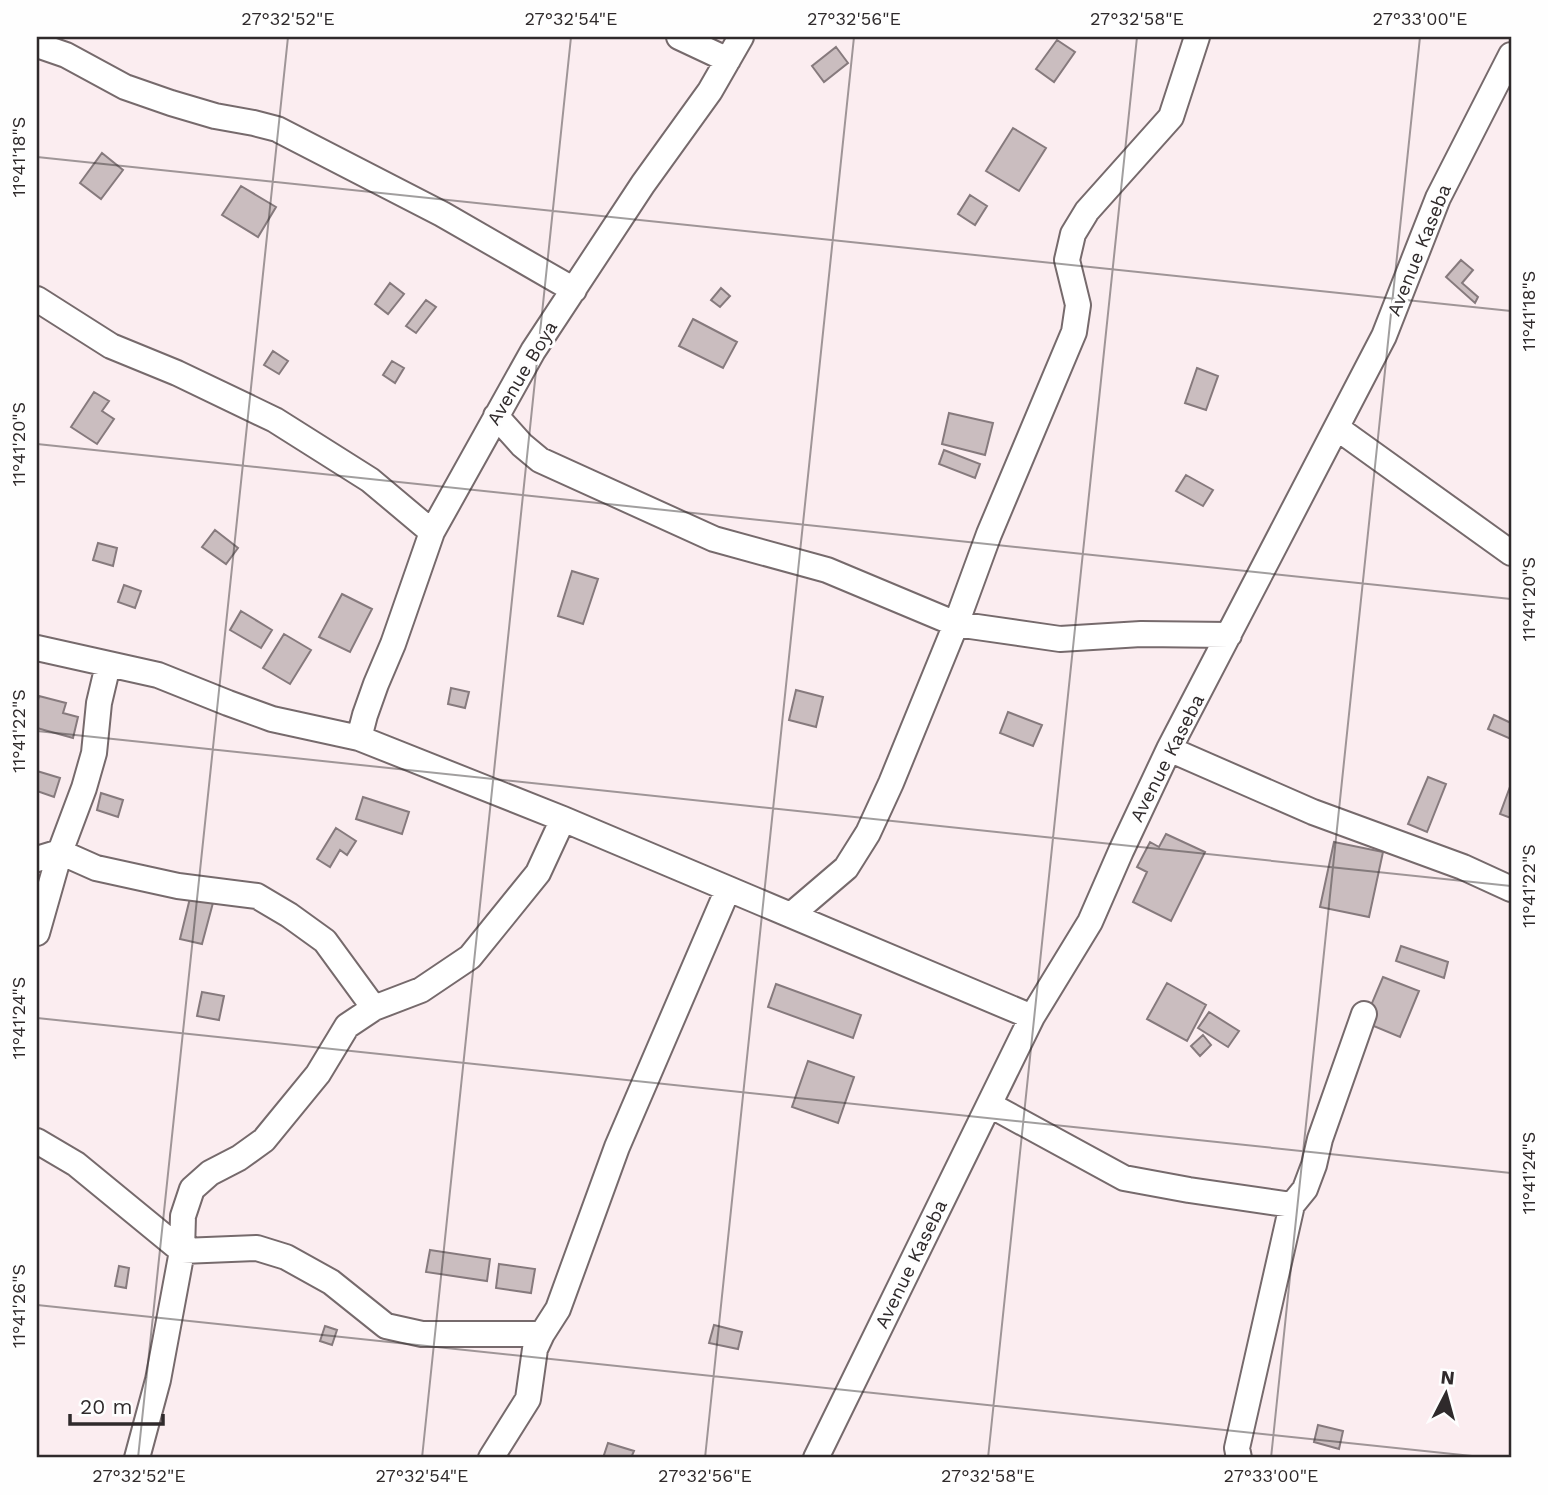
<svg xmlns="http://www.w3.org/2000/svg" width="1548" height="1495" font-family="'Work Sans',sans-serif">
	<rect width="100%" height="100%" fill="#fbedf0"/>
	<!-- building -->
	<path fill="#cabdbf" stroke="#867a7d" stroke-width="2" d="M1057 40 1075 52 1054 82 1036 69Z
		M836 47 848 63 824 82 812 66Z
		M1013 128 1046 148 1019 191 986 171Z
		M102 153 123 170 101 199 80 183Z
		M241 186 276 207 258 237 222 215Z
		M970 195 987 206 975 225 958 214Z
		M1461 260 1473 270 1462 283 1478 297 1475 303 1446 277Z
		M390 283 404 294 388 314 375 304Z
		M721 288 730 296 720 307 711 300Z
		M426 300 436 307 416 333 406 326Z
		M693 319 737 342 723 368 679 346Z
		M273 351 288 361 279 374 264 365Z
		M392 361 404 368 395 383 383 375Z
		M1197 368 1218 376 1206 410 1185 403Z
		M94 392 109 401 102 411 114 419 97 444 71 427Z
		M949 413 993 423 985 455 942 444Z
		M944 450 980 464 975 478 939 464Z
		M1186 475 1213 490 1203 506 1176 491Z
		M215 530 238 548 226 564 202 547Z
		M98 543 117 548 113 566 93 560Z
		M572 571 598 579 583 624 558 616Z
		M124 585 141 591 135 608 118 602Z
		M342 594 372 609 350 652 319 637Z
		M241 611 272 630 261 648 230 630Z
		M284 634 311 650 290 684 263 668Z
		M451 688 469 692 465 708 448 704Z
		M796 690 823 697 816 727 789 720Z
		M39 696 66 703 63 713 78 717 73 738 37 728V704Z
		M1008 712 1042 725 1033 746 1000 733Z
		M1494 715 1511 723V739L1488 729Z
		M37 771 60 778 54 797 37 791Z
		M1428 777 1446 784 1427 832 1408 824Z
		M1511 784V818L1500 814Z
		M101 793 123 800 118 817 97 810Z
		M363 797 409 812 402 834 356 819Z
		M336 828 356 841 347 855 340 850 330 867 317 859Z
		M1166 834 1205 852 1171 921 1133 902 1147 872 1137 867 1150 842 1159 847Z
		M1334 842 1383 852 1369 917 1320 907Z
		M191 894 214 899 202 944 180 939Z
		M1401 946 1448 962 1444 978 1396 961Z
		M1383 977 1419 991 1400 1037 1364 1022Z
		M1167 983 1206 1005 1187 1041 1147 1019Z
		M776 984 861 1015 853 1038 768 1007Z
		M202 992 224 996 219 1020 197 1016Z
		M1209 1012 1239 1031 1228 1047 1198 1028Z
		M1203 1035 1211 1045 1200 1056 1191 1046Z
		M808 1061 854 1077 838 1123 792 1107Z
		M430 1250 490 1259 487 1281 426 1272Z
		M499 1264 535 1269 531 1293 496 1288Z
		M119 1266 129 1268 126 1288 115 1286Z
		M714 1325 742 1332 738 1349 709 1343Z
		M325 1326 337 1330 332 1345 320 1341Z
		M1318 1425 1343 1431 1339 1449 1314 1442Z
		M608 1443 634 1451 631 1458H603Z"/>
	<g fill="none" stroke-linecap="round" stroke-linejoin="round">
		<!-- minor casing -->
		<g stroke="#766a6c" stroke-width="28">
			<path id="minor" d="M679 37 728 60
				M37 45 66 55 125 87 171 103 215 116 254 123 277 129 442 214 574 290
				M37 299 111 346 177 373 275 420 370 480 432 532
				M496 416 522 445 540 460 714 539 827 570 956 624 1060 639 1141 634 1229 635
				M1337 428 1511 553
				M37 648 158 675 228 703 272 719 359 738 563 819 1032 1017
				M359 738 365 715 376 684 393 644 432 532 533 351 643 184 710 91 741 37
				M1169 749 1313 812 1463 867 1511 889
				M37 859 60 852 84 788 94 753 99 703 108 665
				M791 915 846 868 868 833 891 783 956 624 989 534 1074 332 1078 305 1067 260 1073 234 1087 211 1171 117 1197 37
				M37 933 60 852 96 868 178 886 257 896 289 915 325 941 374 1008
				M990 1105 1124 1178 1189 1190 1292 1205
				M37 1141 76 1164 182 1251 257 1248 286 1257 331 1282 386 1326 422 1334H542
				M137 1458 158 1380 182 1251 183 1216 192 1189 210 1173 239 1158 264 1140 318 1074 347 1026 374 1008 421 990 470 957 538 873 563 819
				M491 1458 528 1399 535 1349 542 1334 558 1309 617 1147 728 889
				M816 1458 1032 1017 1090 922 1121 851 1169 749 1384 336 1438 198 1511 55
				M1239 1458 1237 1448 1292 1205 1305 1189 1314 1165 1320 1139 1364 1014"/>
		</g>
		<!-- minor -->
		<use href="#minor" stroke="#fff" stroke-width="24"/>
	</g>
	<!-- ticks -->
	<path fill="none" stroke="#2f2a2b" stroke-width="2" stroke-opacity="0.45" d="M37 157 1511 311M37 444 1511 599M37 731 1511 886M37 1018 1511 1173M37 1305 1491 1458M138 1458 288 37M422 1458 571 37M705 1458 854 37M988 1458 1137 37M1271 1458 1420 37"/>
	<g text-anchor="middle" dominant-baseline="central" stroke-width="6" stroke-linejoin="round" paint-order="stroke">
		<!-- street labels -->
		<g font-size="19" fill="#2f2a2b" stroke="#fefefe">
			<text transform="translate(1419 250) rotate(-68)">Avenue Kaseba</text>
			<text transform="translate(522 373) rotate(-59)">Avenue Boya</text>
			<text transform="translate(1167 758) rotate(-63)">Avenue Kaseba</text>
			<text transform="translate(911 1264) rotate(-64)">Avenue Kaseba</text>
		</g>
	</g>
	<!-- border -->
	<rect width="1548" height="1495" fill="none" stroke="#fefefe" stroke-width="77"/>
	<!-- north arrow -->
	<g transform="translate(1446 1394) rotate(6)" stroke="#fefefe" stroke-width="5" paint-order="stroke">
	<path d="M0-5L12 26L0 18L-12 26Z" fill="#2f2a2b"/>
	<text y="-10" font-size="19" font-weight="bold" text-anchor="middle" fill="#2f2a2b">N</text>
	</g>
	<!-- scale -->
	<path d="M70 1414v10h93v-10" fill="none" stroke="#2f2a2b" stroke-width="3.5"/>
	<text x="80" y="1414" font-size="21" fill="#2f2a2b" stroke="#fefefe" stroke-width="5" paint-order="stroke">20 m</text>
	<rect x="38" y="38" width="1472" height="1418" fill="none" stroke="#2f2a2b" stroke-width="2.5"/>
	<g font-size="18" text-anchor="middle" fill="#2f2a2b">
		<text x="288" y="25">27°32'52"E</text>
		<text x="571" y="25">27°32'54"E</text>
		<text x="854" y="25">27°32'56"E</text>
		<text x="1137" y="25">27°32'58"E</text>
		<text x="1420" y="25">27°33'00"E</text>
		<text transform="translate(19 157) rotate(-90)" y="6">11°41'18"S</text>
		<text transform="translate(1529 311) rotate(-90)" y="6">11°41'18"S</text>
		<text transform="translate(19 444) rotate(-90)" y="6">11°41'20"S</text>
		<text transform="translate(1529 599) rotate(-90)" y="6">11°41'20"S</text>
		<text transform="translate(19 731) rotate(-90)" y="6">11°41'22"S</text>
		<text transform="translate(1529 886) rotate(-90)" y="6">11°41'22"S</text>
		<text transform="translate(19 1018) rotate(-90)" y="6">11°41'24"S</text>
		<text transform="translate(1529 1173) rotate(-90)" y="6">11°41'24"S</text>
		<text transform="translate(19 1306) rotate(-90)" y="6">11°41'26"S</text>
		<text x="139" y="1482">27°32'52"E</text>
		<text x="422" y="1482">27°32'54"E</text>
		<text x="705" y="1482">27°32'56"E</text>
		<text x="988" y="1482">27°32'58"E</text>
		<text x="1271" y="1482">27°33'00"E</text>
	</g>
</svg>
